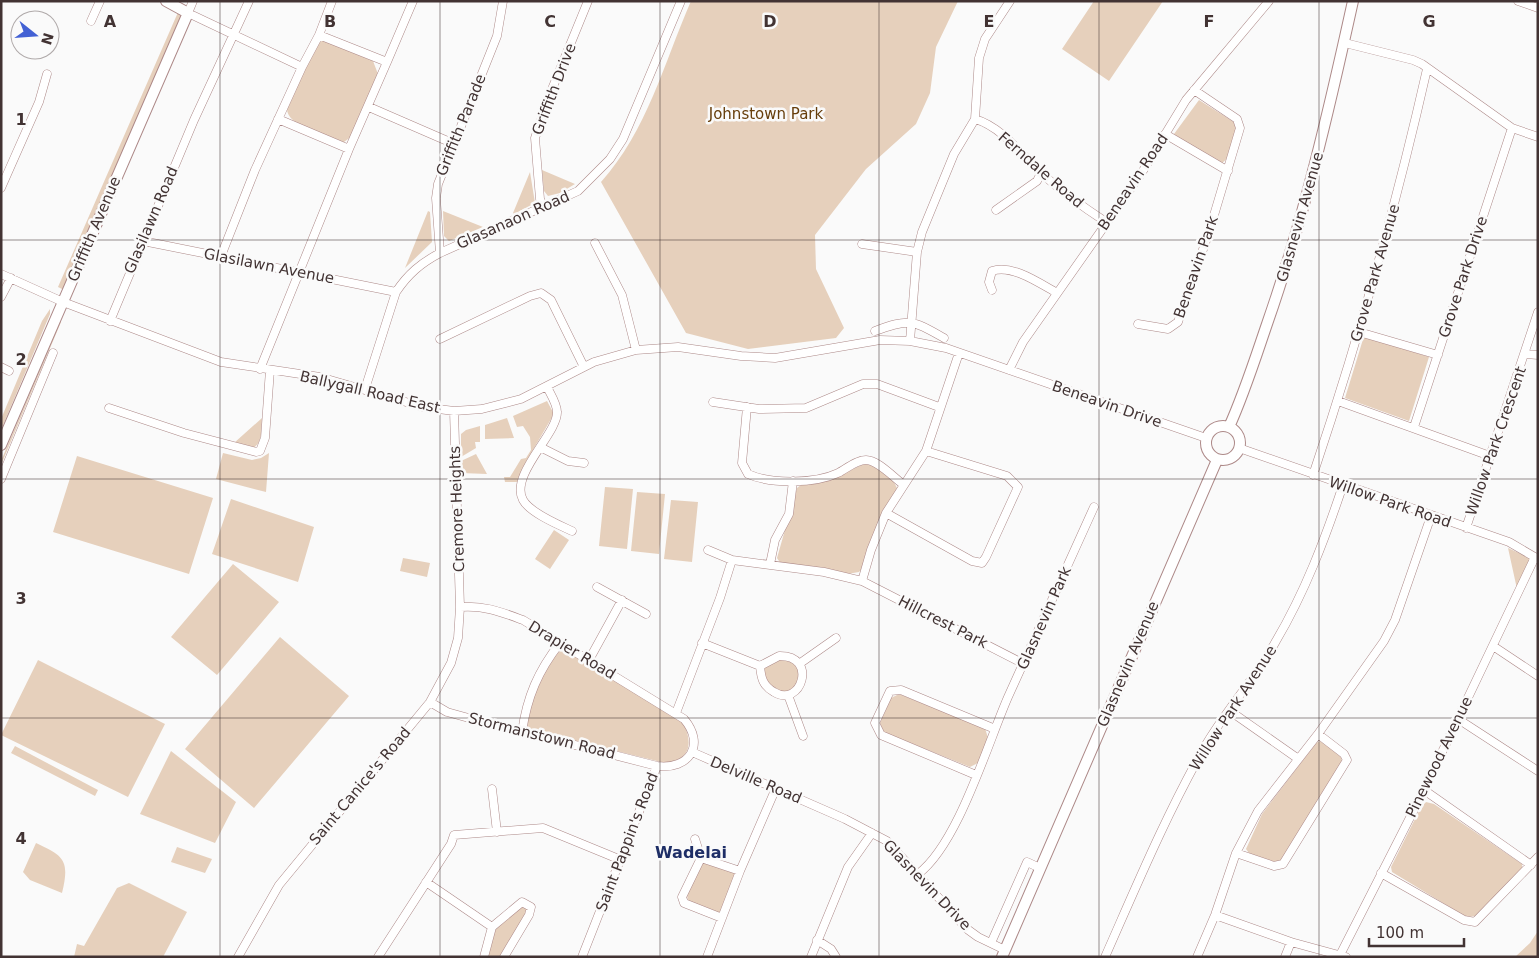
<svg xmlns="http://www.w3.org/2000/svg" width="1539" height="958" font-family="'DejaVu Sans',sans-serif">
	<rect width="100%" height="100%" fill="#fafafa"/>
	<!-- green -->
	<path fill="#e6d0bc" d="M691 1H958L936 47 930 93 916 124 866 169 815 235 816 269 844 328 836 338 748 349 686 333 601 182C647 131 664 63 691 1Z
		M1094 1H1163L1109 81 1062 49Z
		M179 10 188 14 66 291 58 287Z
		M323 40 373 61 378 74 352 136 344 142 337 141C323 135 287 125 287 109L315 46Z
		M1199 100 1237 124 1229 157 1221 164 1187 145 1174 134Z
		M542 170 575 184 560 193 548 196 544 191Z
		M530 172 535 203 514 214 513 213Z
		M428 211 430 212 432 242 405 268Z
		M443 211 483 227 449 241 444 236Z
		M50 309V314L1 430V419L42 321Z
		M60 322H61L1 465V461Z
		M1364 336 1429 357 1409 421 1345 398Z
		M547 401 554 414 527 460 518 482H505L504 477H510L521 459 526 458 531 450 530 437 523 426 517 427 513 416Z
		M262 418C261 429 263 443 253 448L234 443Z
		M507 418 514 438 485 439V425Z
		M480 426V442H475L476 448 461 457V434L466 430Z
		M223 453 252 460 261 458 269 453 266 492 216 479Z
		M476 454 487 474 461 473V461Z
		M77 456 213 498 189 574 53 532Z
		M864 464C876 464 893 477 897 488L863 568 859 572 847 574 825 568 781 564 777 558 797 488 802 484 830 480Z
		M605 487 633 489 627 549 599 546Z
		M637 492 665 494 659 554 631 551Z
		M231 499 314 527 298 582 212 554Z
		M671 500 698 502 692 562 664 559Z
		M554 530 569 540 550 569 535 559Z
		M1508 548 1532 559 1517 589Z
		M403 558 430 563 427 577 400 571Z
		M233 564 279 602 217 675 171 637Z
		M280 637 349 696 254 808 185 749Z
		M564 649 683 723C695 745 688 764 661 762L527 729C522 712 546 655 564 649Z
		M775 659 793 661 799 670 797 686 788 692 772 690 763 675 764 666Z
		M38 660 165 724 128 797 1 735Z
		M899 694 985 728 988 738 978 763 970 767 883 732 880 723 891 698Z
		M1320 741 1340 755 1343 764 1282 861C1270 865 1253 860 1246 849L1262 814 1316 743Z
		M15 746 98 790 95 796 11 753Z
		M171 751 236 802 215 843 140 814Z
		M1426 802 1434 804 1522 864V868L1477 916 1466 917 1392 872 1391 867 1421 807Z
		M36 843C64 856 70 860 62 893L30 880 23 872Z
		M177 847 212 859 205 873 171 862Z
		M704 860 737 874 721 915 688 901 687 895Z
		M129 883 187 912 163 957H74L77 944 84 946 117 888Z
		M523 903 530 906 505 957H485L495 929Z
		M1538 931V957H1515L1530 943Z"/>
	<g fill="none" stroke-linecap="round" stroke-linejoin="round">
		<!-- minor casing -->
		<g stroke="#ad8988" stroke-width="9">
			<path id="minor" d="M193 1 188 13 302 67 319 35 387 62 349 149 278 119
				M1518 1 1538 8
				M91 21 100 1
				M319 35 332 1
				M1345 43 1413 60 1422 64 1512 128 1538 137
				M387 62 413 1
				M369 107 452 143
				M975 119C1002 127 1021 154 1041 173 1061 191 1083 207 1106 222
				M1165 134 1228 171
				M1 188 39 102 47 74
				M544 208 540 199 535 138 550 94 588 1
				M996 210 1037 181 1041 173
				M143 241 396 292
				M595 243 622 295 636 350
				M862 244 917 252
				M440 253 436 198 438 184 497 36 503 1
				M221 256 255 170 302 67
				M1 274 63 302 221 362 320 377 423 407 454 411 482 409 521 399 594 362 636 350 678 347 741 356 775 358 880 340 910 341 946 348 1206 438
				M992 290 989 282 992 271C1012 264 1039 283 1057 293
				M1 297 11 278
				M110 321 194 120 249 1
				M1138 324 1168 329 1178 322 1209 232 1240 128 1237 119 1194 90
				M875 331C910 318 912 320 944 338
				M1359 332 1438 355
				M440 339 530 296 541 293 551 300 584 367
				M910 341 917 252 922 232 954 154 975 119 979 58 985 39 1010 1
				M1526 354 1538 355
				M1 367 9 371
				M260 369 349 149
				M1009 370 1023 342 1141 174 1186 100 1269 1
				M547 387C551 395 557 404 557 412 558 433 509 475 523 500 530 513 559 525 572 531
				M365 389 396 292C408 274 421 263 440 253L578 191 610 159 623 139 681 1
				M1338 401 1490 456
				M713 402 759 409 806 408 863 384H877L939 407
				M747 407 742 463 748 474C770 484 815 484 838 473 846 469 856 460 866 460 878 460 894 478 904 485
				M109 408 184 433 256 452 260 451 265 438 270 370
				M1414 427 1512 128
				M540 447 568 461 584 463
				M1239 448 1509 542 1538 559
				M1313 475C1358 341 1396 206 1427 69
				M1 479 53 353
				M886 513 972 561 982 563 986 557 1018 487 1007 476 926 451
				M1466 528 1538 312
				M708 550 732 560 824 572 862 581 1024 664
				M770 564 775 540 789 514 793 481
				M862 581 871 550 886 513 926 451 959 353
				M597 587 646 614
				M702 643 760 666
				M1493 646 1538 676
				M779 656C819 655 801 709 774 692 763 686 761 678 760 666Z
				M589 660 622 600
				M799 664 836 638
				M788 695 803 736
				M430 702 447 712 465 717 657 766C689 770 706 745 684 719L523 620C501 612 484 605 460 607
				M1230 711 1297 758
				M676 713 720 598 732 560
				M1458 719 1538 771
				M522 732C527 697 538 671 560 643
				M692 752 845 819 887 841 967 929 978 937 1005 950
				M976 775 881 735 875 723 890 691 901 690 995 729
				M492 789 497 832
				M1424 790 1531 865
				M695 839 701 858
				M1236 853 1274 866 1283 864 1347 760 1344 754 1318 734
				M1381 873 1464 920 1475 922 1538 857
				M918 874C958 844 987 745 1008 697 1036 634 1065 571 1094 507
				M426 882 492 927
				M1215 915 1291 942 1346 957
				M722 918 684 903 682 897 701 858 740 871
				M817 940 831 949 836 957
				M991 943 1027 862 1040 868
				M1340 955 1424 790 1535 557
				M238 957 279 885 430 702 451 663 458 638 460 607 454 411
				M378 957 451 844 454 835 543 828 621 860
				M484 957 492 927 522 902 531 907 529 915 504 957
				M582 957 657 766
				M707 957 740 871 776 788
				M811 957 848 867 872 833
				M1105 957C1136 887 1166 815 1204 748 1225 711 1255 679 1276 641 1305 592 1325 539 1343 485
				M1197 957 1215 915 1236 853 1258 811 1318 734 1384 641 1395 620 1431 516
				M1285 957 1291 942"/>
		</g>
		<!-- major casing -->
		<g stroke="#ad8988" stroke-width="12">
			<path id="major" d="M1206 443a17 17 0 1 1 34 0a17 17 0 1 1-34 0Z
				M1229 427C1244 394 1255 359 1267 324 1304 218 1329 110 1353 1
				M1 445 188 13 166 1
				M1002 957 1217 460"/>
		</g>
		<!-- minor -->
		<use href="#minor" stroke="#fff" stroke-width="8"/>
		<!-- major -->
		<use href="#major" stroke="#fff" stroke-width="10"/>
	</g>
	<!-- grid -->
	<path fill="none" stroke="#423333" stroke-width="1" stroke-opacity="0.55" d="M220 1V957M440 1V957M660 1V957M879 1V957M1099 1V957M1319 1V957M1 240H1538M1 479H1538M1 718H1538"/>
	<g text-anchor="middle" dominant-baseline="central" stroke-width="5" stroke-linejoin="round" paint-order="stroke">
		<!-- street labels -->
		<g font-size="15" fill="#423333" stroke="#fafafa">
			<text transform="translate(554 89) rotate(-69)">Griffith Drive</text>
			<text transform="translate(461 125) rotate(-68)">Griffith Parade</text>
			<text transform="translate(1041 170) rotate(41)">Ferndale Road</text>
			<text transform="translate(1133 182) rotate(-56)">Beneavin Road</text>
			<text transform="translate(1300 217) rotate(-74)">Glasnevin Avenue</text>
			<text transform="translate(151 220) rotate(-67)">Glasilawn Road</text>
			<text transform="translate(513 220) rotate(-24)">Glasanaon Road</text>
			<text transform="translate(94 229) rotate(-67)">Griffith Avenue</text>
			<text transform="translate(269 266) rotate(11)">Glasilawn Avenue</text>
			<text transform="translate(1196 267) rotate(-71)">Beneavin Park</text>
			<text transform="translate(1375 273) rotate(-74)">Grove Park Avenue</text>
			<text transform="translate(1463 277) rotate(-72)">Grove Park Drive</text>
			<text transform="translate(370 392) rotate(13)">Ballygall Road East</text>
			<text transform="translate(1107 404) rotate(19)">Beneavin Drive</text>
			<text transform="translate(1496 441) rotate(-71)">Willow Park Crescent</text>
			<text transform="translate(1390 502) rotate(19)">Willow Park Road</text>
			<text transform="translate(457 509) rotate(-92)">Cremore Heights</text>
			<text transform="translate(1044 618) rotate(-66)">Glasnevin Park</text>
			<text transform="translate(943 622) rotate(27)">Hillcrest Park</text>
			<text transform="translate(572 650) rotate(31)">Drapier Road</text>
			<text transform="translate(1128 664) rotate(-67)">Glasnevin Avenue</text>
			<text transform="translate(1233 708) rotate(-57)">Willow Park Avenue</text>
			<text transform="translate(542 736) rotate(14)">Stormanstown Road</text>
			<text transform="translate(1439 757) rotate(-64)">Pinewood Avenue</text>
			<text transform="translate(756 780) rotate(23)">Delville Road</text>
			<text transform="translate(360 786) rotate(-50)">Saint Canice's Road</text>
			<text transform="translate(627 842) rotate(-69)">Saint Pappin's Road</text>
			<text transform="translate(927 885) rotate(46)">Glasnevin Drive</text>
		</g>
		<!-- park labels -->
		<g font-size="15" fill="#663d0a" stroke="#fafafa">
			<text x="766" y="114">Johnstown Park</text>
		</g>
		<!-- neighbourhood labels -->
		<g font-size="16" font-weight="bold" fill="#1e2e66" stroke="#fafafa">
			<text x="691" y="852">Wadelai</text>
		</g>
	</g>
	<g font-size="16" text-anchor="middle" font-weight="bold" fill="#423333" stroke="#fafafa" stroke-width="5" stroke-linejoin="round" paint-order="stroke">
		<text x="110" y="27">A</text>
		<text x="330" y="27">B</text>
		<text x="550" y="27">C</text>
		<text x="770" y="27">D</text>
		<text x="989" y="27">E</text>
		<text x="1209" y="27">F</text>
		<text x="1429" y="27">G</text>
		<text x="21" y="125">1</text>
		<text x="21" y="365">2</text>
		<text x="21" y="604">3</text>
		<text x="21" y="844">4</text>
	</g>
	<!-- border -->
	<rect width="1539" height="958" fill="none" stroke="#423333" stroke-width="5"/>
	<!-- north arrow -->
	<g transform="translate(35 35) rotate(107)"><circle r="24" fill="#fafafa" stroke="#b0aaaa"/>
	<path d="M0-4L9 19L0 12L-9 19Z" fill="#4361d4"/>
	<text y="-8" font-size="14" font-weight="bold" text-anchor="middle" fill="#423333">N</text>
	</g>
	<!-- scale -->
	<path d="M1369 938v8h95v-8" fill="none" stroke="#423333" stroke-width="2.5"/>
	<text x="1376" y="938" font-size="15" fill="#423333" stroke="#fafafa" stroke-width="4" paint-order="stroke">100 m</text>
</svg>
